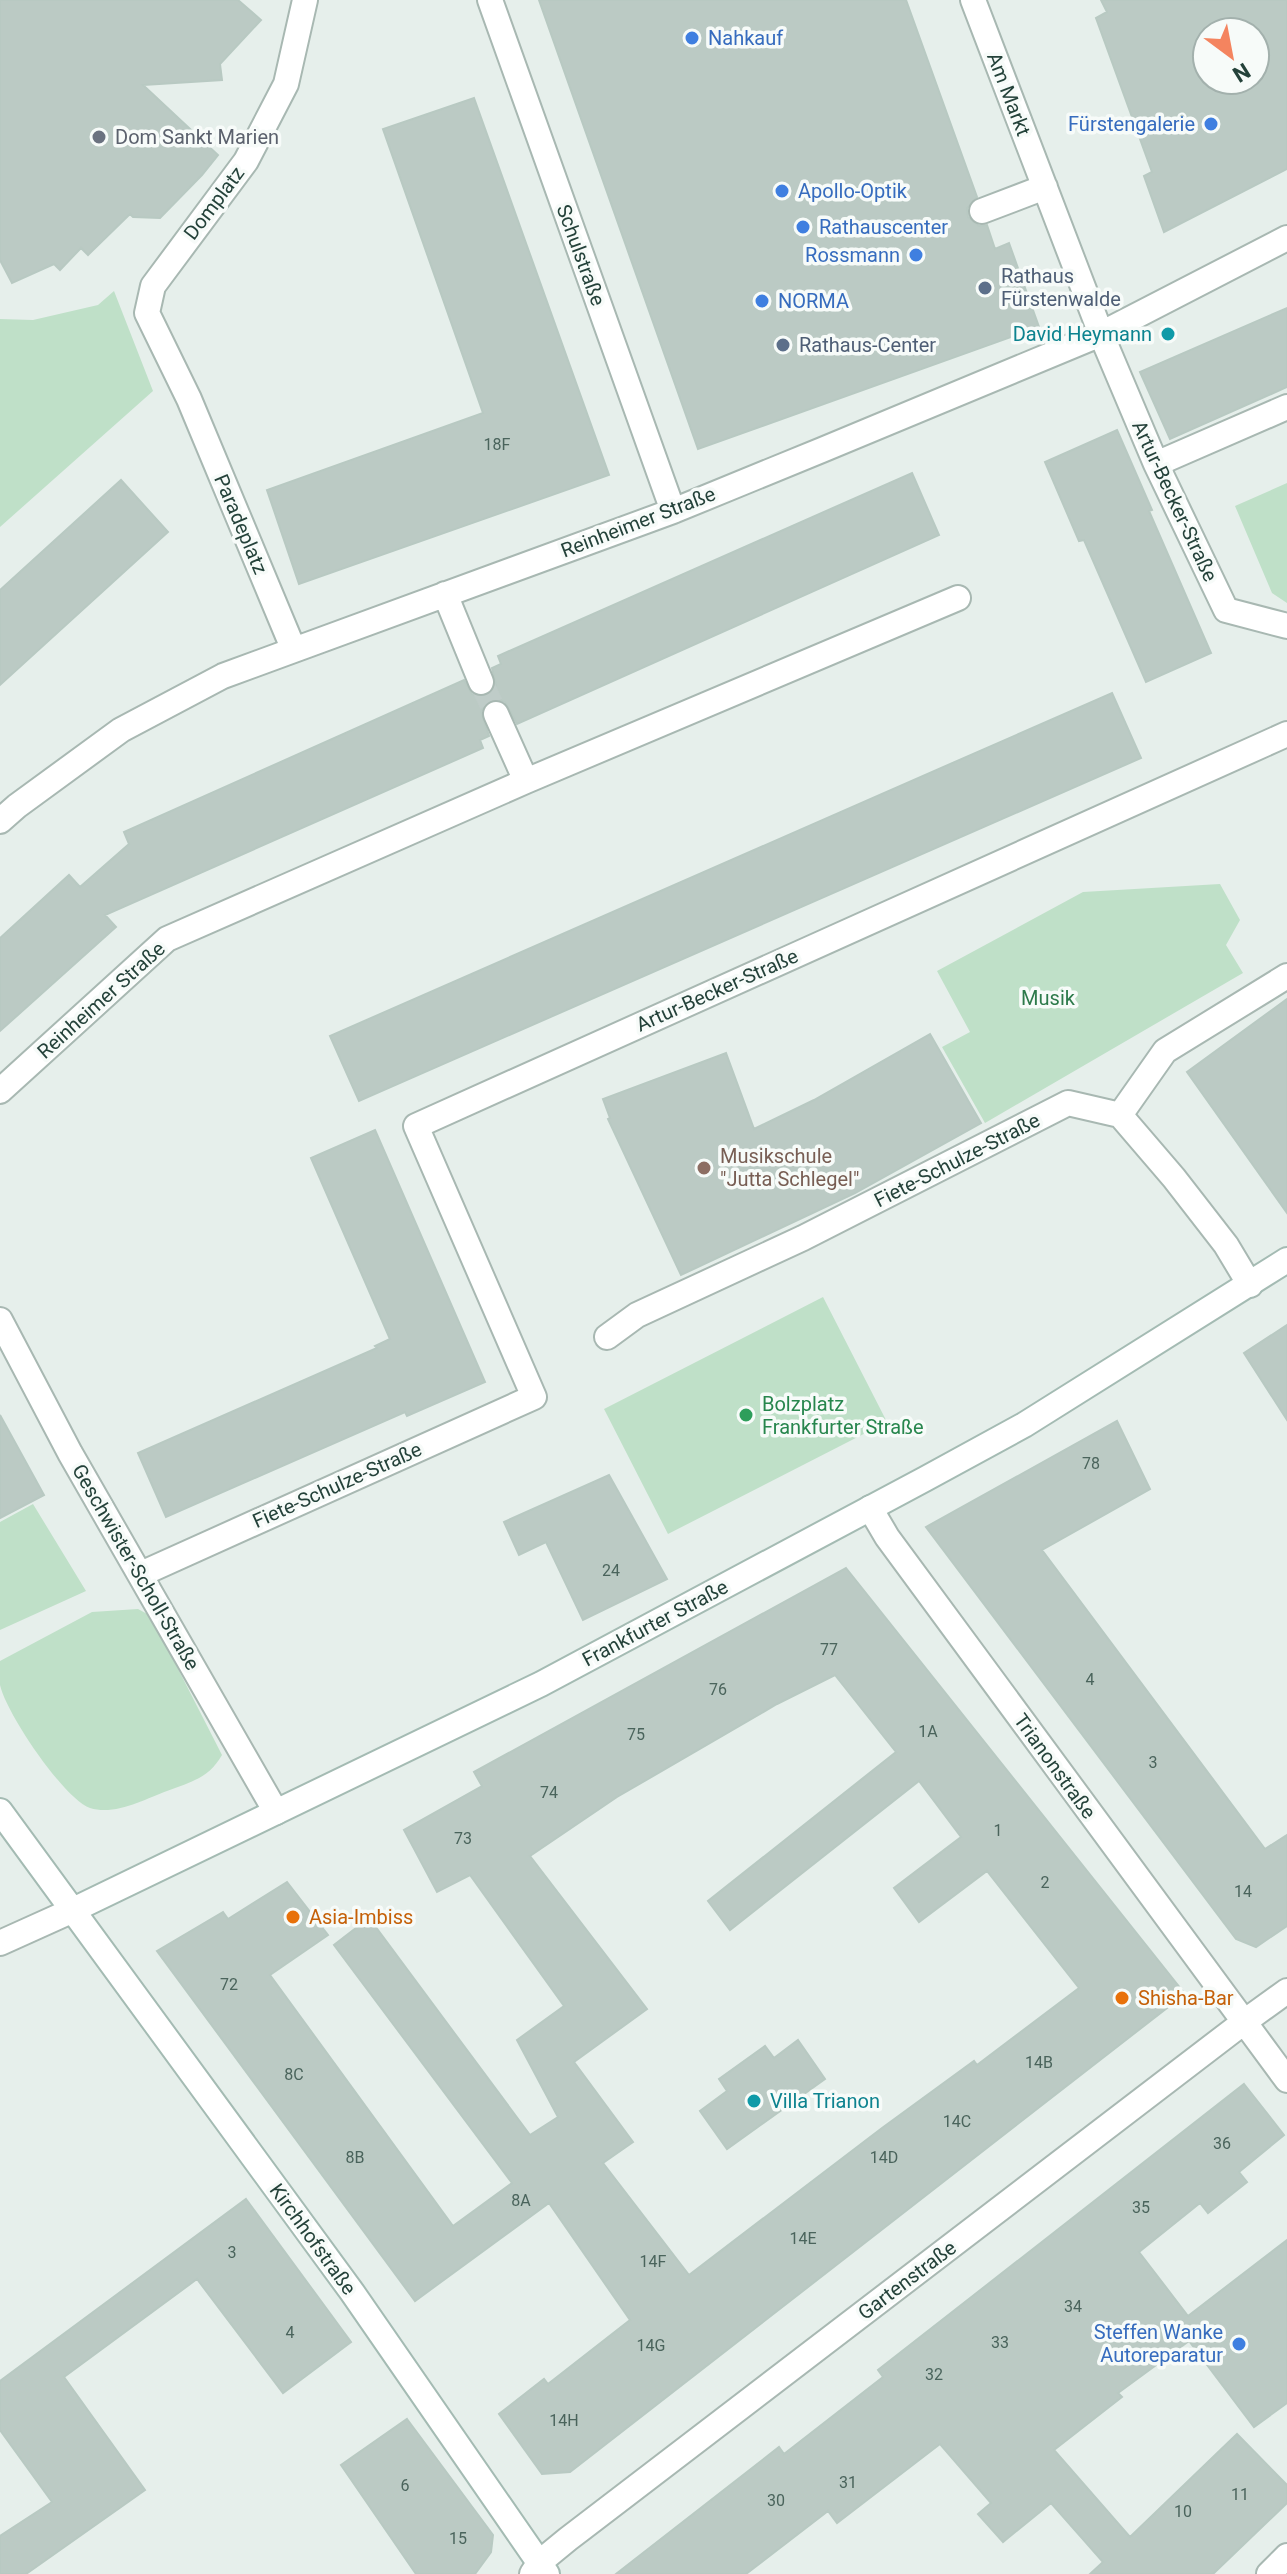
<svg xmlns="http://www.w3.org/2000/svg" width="1287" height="2574" font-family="Roboto,sans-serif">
	<rect width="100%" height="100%" fill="#e6efeb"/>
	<!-- green -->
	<path fill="#bfe0c8" d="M114 291 153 391 0 527V319L33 320 98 305Z
		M1287 483V603L1272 593 1235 506Z
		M1220 884 1240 920 1226 945 1243 973 985 1123 942 1047 970 1032 937 971 1083 892Z
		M823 1297 887 1422 668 1534 604 1409Z
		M33 1504 86 1591 0 1630V1522Z
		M138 1609 151 1616 222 1755C209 1778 191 1782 167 1791 145 1799 115 1816 90 1808 64 1799 6 1713 0 1685 0 1678 0 1668 0 1661L92 1612Z"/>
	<!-- building -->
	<path fill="#bbcac4" stroke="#b8c9c2" stroke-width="2" fill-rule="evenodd" d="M0 0H238L261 20 220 64 222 80 143 85 218 155 202 175 160 218 133 217 130 214 88 255 81 248 60 270 54 264 12 283 0 260Z
		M539 0H906L977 197 967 208 968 217 979 226 987 225 995 249 1009 243 1039 327 698 449Z
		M1101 0H1287V169L1164 232 1144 176 1152 172 1096 18 1107 12ZM1207 32H1255V80H1207Z
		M474 98 609 475 299 584 267 490 483 413 383 129Z
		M1287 308V387L1170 439 1140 372Z
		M1117 430 1152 510 1149 511 1211 653 1146 682 1084 540 1079 541 1045 462Z
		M912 473 939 535 517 724 505 702 497 699 489 701 481 712 489 736 480 740 483 748 105 915 116 927 0 1031V938L69 875 80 887 129 844 124 832 464 680 472 694 487 696 496 685 492 668 501 664 498 656Z
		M121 480 168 532 0 685V590Z
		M1112 693 1141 758 359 1101 330 1036Z
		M1287 999V1213L1187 1072Z
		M930 1034 981 1123 855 1193 681 1275 608 1119 610 1118 603 1099 726 1053 754 1129 814 1100Z
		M375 1130 485 1382 407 1416 405 1412 166 1517 138 1453 377 1348 375 1346 390 1339 311 1158Z
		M1287 1325V1420L1244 1353Z
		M0 1415 44 1495 0 1518Z
		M1117 1421 1150 1489 1042 1550 1265 1849 1287 1835V1926L1256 1947 1236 1939 926 1527Z
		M609 1475 667 1579 583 1620 546 1542 519 1555 504 1522Z
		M846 1568 1185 1994 570 2472 542 2474 499 2414 544 2379 548 2384 630 2320 549 2203 415 2301 157 1951 223 1912 228 1919 287 1882 328 1935 270 1975 453 2226 512 2183 334 1945 369 1918 530 2135 558 2117 517 2040 564 2006 470 1875 437 1892 404 1830 482 1786 474 1772ZM835 1675 896 1752 708 1901 730 1930 919 1781 961 1837 894 1888 919 1922 987 1871 1079 1988 977 2065 974 2061 882 2128 689 2275 603 2163 633 2142 574 2062 647 2009 530 1856 617 1797 777 1704Z
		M798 2040 825 2079 727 2149 700 2111 727 2091 719 2079 765 2046 774 2058Z
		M1244 2084 1284 2135 1239 2172 1247 2182 1208 2213 1200 2203 1139 2252 1188 2316 1287 2240V2403L1254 2427 1189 2341 1118 2393 1122 2397 1054 2450 1130 2537 1237 2434 1287 2485V2503L1213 2574H1090L1103 2562 1051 2503 1003 2542 978 2514 991 2503 940 2444 837 2523 828 2511 746 2574H616L779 2447 784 2454 883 2377 878 2370Z
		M246 2199 351 2342 283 2393 197 2279 64 2377 145 2490 26 2574H0V2536L52 2502 0 2430V2381Z
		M407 2419 493 2535 491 2552 475 2574H416L341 2465Z"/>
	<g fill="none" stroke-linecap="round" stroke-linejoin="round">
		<!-- street-tunnel -->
		<path stroke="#bfccc8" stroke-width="24" stroke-dasharray="24 12" stroke-linecap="butt" d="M481 682 496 714"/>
		<!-- street casing -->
		<g stroke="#a8b8b2" stroke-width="28">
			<path id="street" d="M490 0 673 511
				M973 0 1101 334 1156 464 1226 610 1287 626
				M982 211 1045 187
				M1156 464 1287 407
				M445 594 481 682
				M293 648 189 399 147 313 153 286 246 161 286 84 305 0
				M496 714 526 781
				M0 821 17 806 121 730 223 676 673 511 822 450 1101 334 1287 238
				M0 1091 167 939 526 781 958 598
				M1120 1115 1165 1051 1287 976
				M0 1320 70 1453 276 1812
				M607 1337 637 1315 803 1238 1068 1103 1120 1115 1174 1178 1226 1245 1250 1285
				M870 1508 887 1537 1287 2080
				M141 1574 534 1397 416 1126 1287 734
				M0 1943 71 1911
				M532 2574 540 2562 568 2539 1244 2022 1287 1991
				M1269 2574 1287 2556"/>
		</g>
		<!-- secondary casing -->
		<g stroke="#a4bbb3" stroke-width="28">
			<path id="secondary" d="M0 1811 352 2292 547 2574
				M71 1911 541 1684 925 1479 1024 1425 1287 1260"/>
		</g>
		<!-- street -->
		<use href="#street" stroke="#fff" stroke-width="24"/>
		<!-- secondary -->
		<use href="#secondary" stroke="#fff" stroke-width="24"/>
	</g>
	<!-- markers -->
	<g fill="#3f7fe0" stroke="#f7fbf9" stroke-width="3">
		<circle cx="692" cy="38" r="8"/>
		<circle cx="1211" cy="124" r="8"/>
		<circle cx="782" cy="191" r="8"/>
		<circle cx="803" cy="227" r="8"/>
		<circle cx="916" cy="255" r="8"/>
		<circle cx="762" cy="301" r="8"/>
		<circle cx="1239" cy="2344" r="8"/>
	</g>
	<circle fill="#6b7280" stroke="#f7fbf9" stroke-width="3" cx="99" cy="137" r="8"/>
	<g fill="#5c6f8a" stroke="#f7fbf9" stroke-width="3">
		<circle cx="985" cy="288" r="8"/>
		<circle cx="783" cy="345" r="8"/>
	</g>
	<g fill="#0f9aa8" stroke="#f7fbf9" stroke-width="3">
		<circle cx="1168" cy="334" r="8"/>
		<circle cx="754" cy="2101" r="8"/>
	</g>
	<circle fill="#8d6e63" stroke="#f7fbf9" stroke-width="3" cx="704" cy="1168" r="8"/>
	<circle fill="#2e9e5b" stroke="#f7fbf9" stroke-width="3" cx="746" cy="1415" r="8"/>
	<g fill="#e8710a" stroke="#f7fbf9" stroke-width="3">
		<circle cx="293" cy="1917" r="8"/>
		<circle cx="1122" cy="1998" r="8"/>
	</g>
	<g text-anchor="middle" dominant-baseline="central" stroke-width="7" stroke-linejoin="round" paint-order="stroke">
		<!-- number labels -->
		<g font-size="16" fill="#4a645c">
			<text x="497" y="444">18F</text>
			<text x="1091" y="1463">78</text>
			<text x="611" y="1570">24</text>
			<text x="829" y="1649">77</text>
			<text x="1090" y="1679">4</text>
			<text x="718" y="1689">76</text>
			<text x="928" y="1731">1A</text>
			<text x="636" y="1734">75</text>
			<text x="1153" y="1762">3</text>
			<text x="549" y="1792">74</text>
			<text x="998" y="1830">1</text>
			<text x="463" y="1838">73</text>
			<text x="1045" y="1882">2</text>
			<text x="1243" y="1891">14</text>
			<text x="229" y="1984">72</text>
			<text x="1039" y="2062">14B</text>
			<text x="294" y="2074">8C</text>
			<text x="957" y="2121">14C</text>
			<text x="1222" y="2143">36</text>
			<text x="355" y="2157">8B</text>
			<text x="884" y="2157">14D</text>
			<text x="521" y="2200">8A</text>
			<text x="1141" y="2207">35</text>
			<text x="803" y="2238">14E</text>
			<text x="232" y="2252">3</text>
			<text x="653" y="2261">14F</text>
			<text x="1073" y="2306">34</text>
			<text x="290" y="2332">4</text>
			<text x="1000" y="2342">33</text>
			<text x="651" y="2345">14G</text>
			<text x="934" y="2374">32</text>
			<text x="564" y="2420">14H</text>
			<text x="848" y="2482">31</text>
			<text x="405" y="2485">6</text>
			<text x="1240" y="2494">11</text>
			<text x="776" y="2500">30</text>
			<text x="1183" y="2511">10</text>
			<text x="458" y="2538">15</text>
		</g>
		<!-- shop labels -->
		<g font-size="20" fill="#366cbe" stroke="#f7fbf9" text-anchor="start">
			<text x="708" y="38">Nahkauf</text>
			<text x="1195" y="124" text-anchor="end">Fürstengalerie</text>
			<text x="798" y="191">Apollo-Optik</text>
			<text x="819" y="227">Rathauscenter</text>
			<text x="900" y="255" text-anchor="end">Rossmann</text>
			<text x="778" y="301">NORMA</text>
			<text x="1223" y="2332" text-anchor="end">Steffen Wanke<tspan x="1223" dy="23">Autoreparatur</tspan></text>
		</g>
		<!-- street labels -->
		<g font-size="20" fill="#24423a" stroke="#f7fbf9">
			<text transform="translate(1009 94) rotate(69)">Am Markt</text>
			<text transform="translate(214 203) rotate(-53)">Domplatz</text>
			<text transform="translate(581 255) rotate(70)">Schulstraße</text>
			<text transform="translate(1175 501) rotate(65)">Artur-Becker-Straße</text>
			<text transform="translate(638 522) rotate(-21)">Reinheimer Straße</text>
			<text transform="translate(241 524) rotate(67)">Paradeplatz</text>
			<text transform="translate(717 990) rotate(-24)">Artur-Becker-Straße</text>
			<text transform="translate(101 1000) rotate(-42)">Reinheimer Straße</text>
			<text transform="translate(957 1160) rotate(-27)">Fiete-Schulze-Straße</text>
			<text transform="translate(337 1485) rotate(-24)">Fiete-Schulze-Straße</text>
			<text transform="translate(136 1567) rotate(60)">Geschwister-Scholl-Straße</text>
			<text transform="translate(655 1623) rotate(-28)">Frankfurter Straße</text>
			<text transform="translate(1055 1766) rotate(54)">Trianonstraße</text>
			<text transform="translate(313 2239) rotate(54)">Kirchhofstraße</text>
			<text transform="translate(907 2280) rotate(-37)">Gartenstraße</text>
		</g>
		<!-- worship labels -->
		<g font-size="20" fill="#5b616d" stroke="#f7fbf9" text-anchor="start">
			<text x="115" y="137">Dom Sankt Marien</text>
		</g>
		<!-- service labels -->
		<g font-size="20" fill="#4e5e75" stroke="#f7fbf9" text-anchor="start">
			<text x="1001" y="276">Rathaus<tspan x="1001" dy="23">Fürstenwalde</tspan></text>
			<text x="799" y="345">Rathaus-Center</text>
		</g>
		<!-- culture labels -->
		<g font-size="20" fill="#0d838f" stroke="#f7fbf9" text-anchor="end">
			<text x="1152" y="334">David Heymann</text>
			<text x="770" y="2101" text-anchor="start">Villa Trianon</text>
		</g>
		<!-- park labels -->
		<g font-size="20" fill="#2d7a4b" stroke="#f7fbf9">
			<text x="1048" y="998">Musik</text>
		</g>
		<!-- education labels -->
		<g font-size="20" fill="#785e54" stroke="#f7fbf9" text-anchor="start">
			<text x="720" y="1156">Musikschule<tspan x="720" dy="23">"Jutta Schlegel"</tspan></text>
		</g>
		<!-- leisure labels -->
		<g font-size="20" fill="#27864d" stroke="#f7fbf9" text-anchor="start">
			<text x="762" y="1404">Bolzplatz<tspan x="762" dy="23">Frankfurter Straße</tspan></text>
		</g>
		<!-- food labels -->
		<g font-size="20" fill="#c56008" stroke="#f7fbf9" text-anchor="start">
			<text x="309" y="1917">Asia-Imbiss</text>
			<text x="1138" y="1998">Shisha-Bar</text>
		</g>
	</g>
	<!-- north arrow -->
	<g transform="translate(1231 56) rotate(148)"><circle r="38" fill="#f7fbf9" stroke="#a3b1ad" stroke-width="2"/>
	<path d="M0-6L14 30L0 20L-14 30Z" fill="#f4845f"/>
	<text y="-12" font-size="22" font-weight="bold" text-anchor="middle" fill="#24423a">N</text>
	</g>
</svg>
